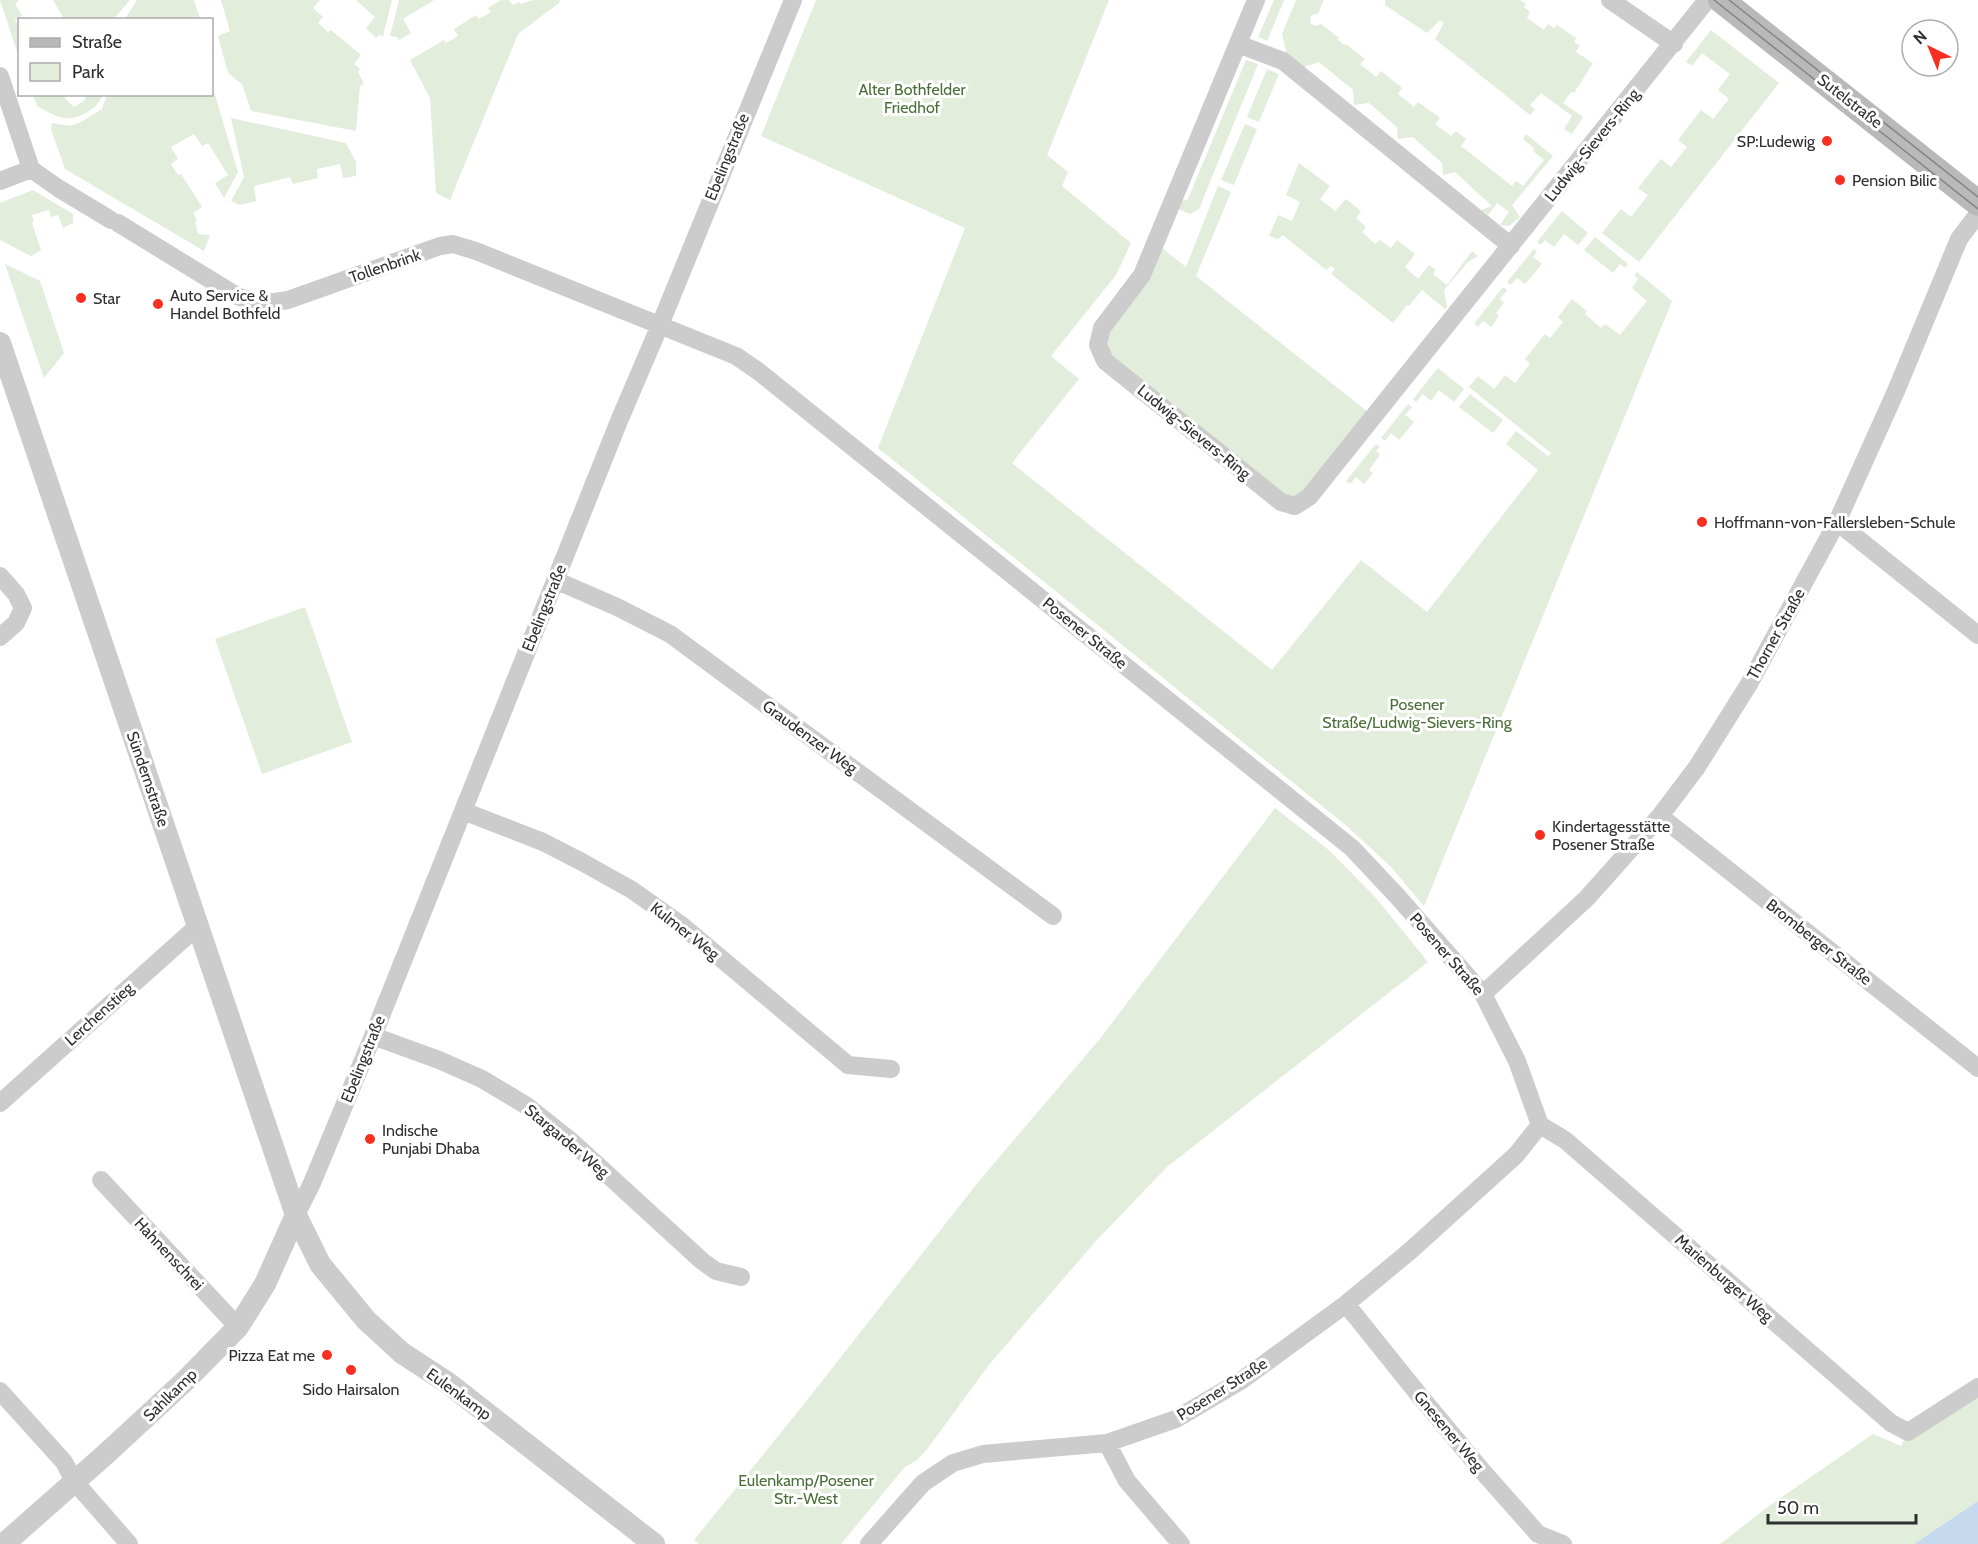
<svg xmlns="http://www.w3.org/2000/svg" width="1978" height="1544" font-family="Cabin,sans-serif">
	<rect width="100%" height="100%" fill="#fff"/>
	<!-- green -->
	<path fill="#e2eddb" d="M0 0H18L19 1 15 4 22 15 15 20 19 28V58Z
		M53 0H130L113 20 64 19Z
		M137 0H194L200 19H125Z
		M221 0H320L313 8 323 17 318 23 328 32 331 30 361 55 354 64 360 69 358 72 364 84 360 86 356 131 251 111 242 84 228 73 218 36 230 31Z
		M356 0H392L383 36 379 35 376 38 366 28 375 17Z
		M399 0H434L403 19 411 33 399 40 397 37 390 36Z
		M501 0H509L513 5 519 2 521 4 533 0H560L559 3 518 34 450 200 436 193 430 98 410 60 444 40 446 43 458 36 454 29 476 15 479 19 491 12 488 8Z
		M816 0H1109L1047 155 1068 172 1062 186 1131 243 1116 275 1051 356 1079 379 1012 463 1272 670 1361 560 1427 612 1538 470 1506 444 1516 431 1548 456 1551 453 1469 387 1478 376 1494 389 1505 375 1515 383 1530 364 1525 359 1545 334 1550 338 1563 322 1558 317 1572 299 1587 311 1585 314 1601 328 1605 324 1620 335 1647 301 1632 288 1638 279 1634 275 1637 272 1672 301 1424 906 1391 867 1348 827 878 448 965 228 761 136Z
		M1274 0H1284L1267 41 1258 37Z
		M1296 0H1324L1318 14H1314L1310 17 1311 24 1316 26 1321 24 1339 38 1338 40 1344 45 1346 44 1365 59 1360 64 1376 77 1381 71 1402 88 1398 94 1414 107 1418 102 1440 118 1435 124 1451 136 1456 131 1466 139 1461 146 1512 186 1516 181 1523 186 1544 160 1533 151 1534 148 1523 139 1526 134 1553 156 1512 205 1520 217 1509 226 1500 225 1509 212 1497 203 1488 215 1481 210 1492 206 1455 172 1443 175 1442 163 1413 137 1398 139 1397 127 1369 103 1354 105 1353 90 1319 62 1304 67 1287 55 1282 34Z
		M1385 0H1520L1526 4 1524 7 1530 12 1527 18 1544 30 1548 24 1554 28 1557 25 1576 38 1574 42 1580 46 1576 52 1593 63 1574 93 1571 92 1563 103 1583 117 1572 134 1564 129 1572 116 1541 93 1530 105 1535 110 1530 115 1435 39 1444 23 1440 20 1427 33 1385 5Z
		M1711 30 1779 83 1639 262 1602 233 1621 209 1631 217 1648 195 1638 188 1661 159 1671 167 1687 147 1678 140 1701 110 1713 119 1729 99 1718 90 1730 74 1702 53 1692 66 1686 62Z
		M1246 60 1258 64 1199 209 1190 214 1178 209 1181 201 1188 199Z
		M1267 69 1279 74 1259 122 1247 117Z
		M212 85 238 172 224 198 215 183 228 175 208 143 202 146 194 134 171 147 178 159 171 164 178 175 181 174 202 207 193 213 197 220 195 222 198 234 210 235 204 251 65 169 51 129 52 123 70 126 81 122 102 109 106 97 116 95 212 94Z
		M33 95H63L66 96 65 98 74 107 85 100V97L92 95 102 96C99 104 94 108 86 113 66 124 56 116 37 106Z
		M231 118 346 143 356 162V176L343 178 340 164 317 169 318 178 293 184 290 177 254 186 256 201 239 205 231 201 244 177Z
		M1245 124 1257 129 1234 185 1221 180Z
		M1299 163 1330 186 1320 199 1335 211 1346 199 1361 211 1356 218 1366 227 1362 232 1375 244 1380 240 1391 248 1397 240 1415 254 1405 267 1418 279 1429 265 1436 270 1433 274 1447 285 1472 251 1478 256 1468 262 1444 290 1447 307 1445 309 1422 290 1409 306 1407 305 1393 323 1331 274 1335 269 1331 266 1326 270 1283 235 1278 239 1269 236 1278 215 1292 221 1300 202 1286 195Z
		M1218 186 1231 192 1196 276 1368 412 1306 489 1294 496 1282 494 1113 358 1107 345 1111 330 1162 248 1186 267Z
		M33 190 73 214V223L63 228 58 215 51 217 49 210 32 215 34 222 32 223 41 250 31 256 0 240V203Z
		M1562 211 1588 233 1578 245 1564 234 1554 247 1545 240 1541 245 1537 242Z
		M1595 237 1628 264 1625 268 1620 264 1613 273 1584 250Z
		M1534 249 1537 252 1533 257 1542 264 1525 284 1517 278 1511 285 1507 282Z
		M5 264 40 281 64 353 44 378Z
		M1503 287 1507 290 1500 299 1504 303 1496 313 1499 316 1491 327 1483 321 1478 327 1474 324Z
		M1438 368 1464 389 1454 402 1439 390 1431 401 1423 394 1416 402 1413 399Z
		M1470 394 1503 420 1493 433 1459 407Z
		M1408 404 1412 407 1405 415 1414 422 1399 440 1391 433 1385 441 1381 438Z
		M1376 444 1380 447 1376 451 1380 455 1369 470 1373 473 1364 484 1356 477 1350 484 1346 481Z
		M305 607 352 742 262 774 215 639Z
		M1275 808 1330 851 1376 898 1428 962 1167 1167 1096 1241 988 1366 928 1448 917 1460 905 1467 841 1544H699L694 1540 808 1399 979 1181 1099 1040Z
		M1978 1387V1501L1914 1544H1720L1769 1506 1873 1434 1901 1446 1908 1432Z"/>
	<!-- water -->
	<path fill="#c5d9ef" d="M1978 1501V1544H1914Z"/>
	<g fill="none" stroke-linecap="round" stroke-linejoin="round">
		<!-- minor -->
		<path stroke="#ccc" stroke-width="18" d="M1256 0 1142 275 1102 328 1098 345 1105 361 1281 502 1295 506 1309 497 1707 0
			M1610 0 1674 44
			M1238 44 1283 61 1511 246
			M0 76 31 169 0 181
			M31 169 58 188 111 220
			M118 223 237 296 260 304 288 300 440 246 453 244 476 251 736 356 758 371 1352 848 1398 897 1483 994 1517 1061 1540 1125 1516 1155 1410 1251 1346 1304 1242 1380 1176 1419 1107 1443 983 1454 953 1463 923 1483 869 1544
			M1837 522 1978 635
			M0 576 16 594 23 608 16 623 0 637
			M555 580 617 607 670 634 1053 916
			M463 811 543 842 582 862 632 890 680 924 848 1065 891 1069
			M1660 816 1978 1068
			M1483 994 1587 898 1660 816 1697 767 1749 684 1837 522 1896 391 1959 239 1978 214
			M373 1036 439 1060 482 1079 527 1106 571 1141 702 1261 716 1271 741 1277
			M0 1103 199 925
			M1540 1125 1565 1140 1891 1423 1908 1432 1978 1387
			M101 1180 238 1327
			M296 1215 312 1183 373 1036 619 421 660 325 793 0
			M1346 1304 1419 1395 1484 1473 1538 1534 1563 1544
			M0 1391 64 1462 74 1481 129 1544
			M1107 1443 1127 1481 1181 1544"/>
		<!-- tertiary -->
		<path stroke="#ccc" stroke-width="22" d="M0 343 296 1215 320 1264 366 1320 402 1353 448 1383 654 1544
			M4 1544 107 1453 186 1380 238 1327 265 1284 296 1215"/>
		<!-- secondary -->
		<path stroke="#b9b9b9" stroke-width="26" d="M1721 0 1978 203"/>
		<!-- tram -->
		<path stroke="#848484" stroke-width="1.5" d="M1714 0 1978 209
			M1729 0 1978 197"/>
	</g>
	<!-- markers -->
	<g fill="#f62f20" stroke="#fff" stroke-width="2">
		<circle cx="1827" cy="141" r="6"/>
		<circle cx="1840" cy="180" r="6"/>
		<circle cx="81" cy="298" r="6"/>
		<circle cx="158" cy="304" r="6"/>
		<circle cx="1702" cy="522" r="6"/>
		<circle cx="1540" cy="835" r="6"/>
		<circle cx="370" cy="1139" r="6"/>
		<circle cx="327" cy="1355" r="6"/>
		<circle cx="351" cy="1370" r="6"/>
	</g>
	<g text-anchor="middle" dominant-baseline="central" stroke-width="6" stroke-linejoin="round" paint-order="stroke">
		<!-- park labels -->
		<g font-size="16" fill="#496f37" stroke="#fff">
			<text x="912" y="89">Alter Bothfelder<tspan x="912" dy="18">Friedhof</tspan></text>
			<text x="1417" y="704">Posener<tspan x="1417" dy="18">Straße/Ludwig-Sievers-Ring</tspan></text>
			<text x="806" y="1480">Eulenkamp/Posener<tspan x="806" dy="18">Str.-West</tspan></text>
		</g>
		<!-- street labels -->
		<g font-size="16" fill="#2f2f2f" stroke="#fff">
			<text transform="translate(1850 101) rotate(38)">Sutelstraße</text>
			<text transform="translate(1592 145) rotate(-51)">Ludwig-Sievers-Ring</text>
			<text transform="translate(727 157) rotate(-68)">Ebelingstraße</text>
			<text transform="translate(385 266) rotate(-19)">Tollenbrink</text>
			<text transform="translate(1194 432) rotate(39)">Ludwig-Sievers-Ring</text>
			<text transform="translate(544 608) rotate(-68)">Ebelingstraße</text>
			<text transform="translate(1085 633) rotate(39)">Posener Straße</text>
			<text transform="translate(1776 634) rotate(-61)">Thorner Straße</text>
			<text transform="translate(810 737) rotate(36)">Graudenzer Weg</text>
			<text transform="translate(148 779) rotate(71)">Sündernstraße</text>
			<text transform="translate(685 931) rotate(38)">Kulmer Weg</text>
			<text transform="translate(1819 942) rotate(38)">Bromberger Straße</text>
			<text transform="translate(1447 954) rotate(49)">Posener Straße</text>
			<text transform="translate(99 1014) rotate(-42)">Lerchenstieg</text>
			<text transform="translate(363 1059) rotate(-68)">Ebelingstraße</text>
			<text transform="translate(567 1141) rotate(40)">Stargarder Weg</text>
			<text transform="translate(169 1254) rotate(47)">Hahnenschrei</text>
			<text transform="translate(1724 1278) rotate(41)">Marienburger Weg</text>
			<text transform="translate(1222 1389) rotate(-32)">Posener Straße</text>
			<text transform="translate(459 1394) rotate(36)">Eulenkamp</text>
			<text transform="translate(170 1395) rotate(-44)">Sahlkamp</text>
			<text transform="translate(1449 1431) rotate(50)">Gnesener Weg</text>
		</g>
		<!-- poi labels -->
		<g font-size="16" fill="#2f2f2f" stroke="#fff" text-anchor="start">
			<text x="1815" y="141" text-anchor="end">SP:Ludewig</text>
			<text x="1852" y="180">Pension Bilic</text>
			<text x="170" y="295">Auto Service &amp;<tspan x="170" dy="18">Handel Bothfeld</tspan></text>
			<text x="93" y="298">Star</text>
			<text x="1714" y="522">Hoffmann-von-Fallersleben-Schule</text>
			<text x="1552" y="826">Kindertagesstätte<tspan x="1552" dy="18">Posener Straße</tspan></text>
			<text x="382" y="1130">Indische<tspan x="382" dy="18">Punjabi Dhaba</tspan></text>
			<text x="315" y="1355" text-anchor="end">Pizza Eat me</text>
			<text x="351" y="1389" text-anchor="middle">Sido Hairsalon</text>
		</g>
	</g>
	<!-- legend -->
	<rect x="18" y="18" width="195" height="78" fill="#ffffff" stroke="#acacac" stroke-width="1.5"/>
	<rect x="30" y="38" width="30" height="9" fill="#b9b9b9" stroke="#acacac" stroke-width="1.5"/>
	<text x="72" y="48" font-size="18" fill="#2f2f2f">Straße</text>
	<rect x="30" y="63" width="30" height="18" fill="#e2eddb" stroke="#acacac" stroke-width="1.5"/>
	<text x="72" y="78" font-size="18" fill="#2f2f2f">Park</text>
	<!-- north arrow -->
	<g transform="translate(1930 48) rotate(317)"><circle r="28" fill="#ffffff" stroke="#acacac" stroke-width="1.5"/>
	<path d="M0-4.5L10 22L0 15L-10 22Z" fill="#f62f20"/>
	<text y="-9" font-size="16" font-weight="bold" text-anchor="middle" fill="#2f2f2f">N</text>
	</g>
	<!-- scale -->
	<path d="M1768 1514v9h148v-9" fill="none" stroke="#2f2f2f" stroke-width="3"/>
	<text x="1777" y="1514" font-size="18" fill="#2f2f2f" stroke="#ffffff" stroke-width="4.5" paint-order="stroke">50 m</text>
</svg>
